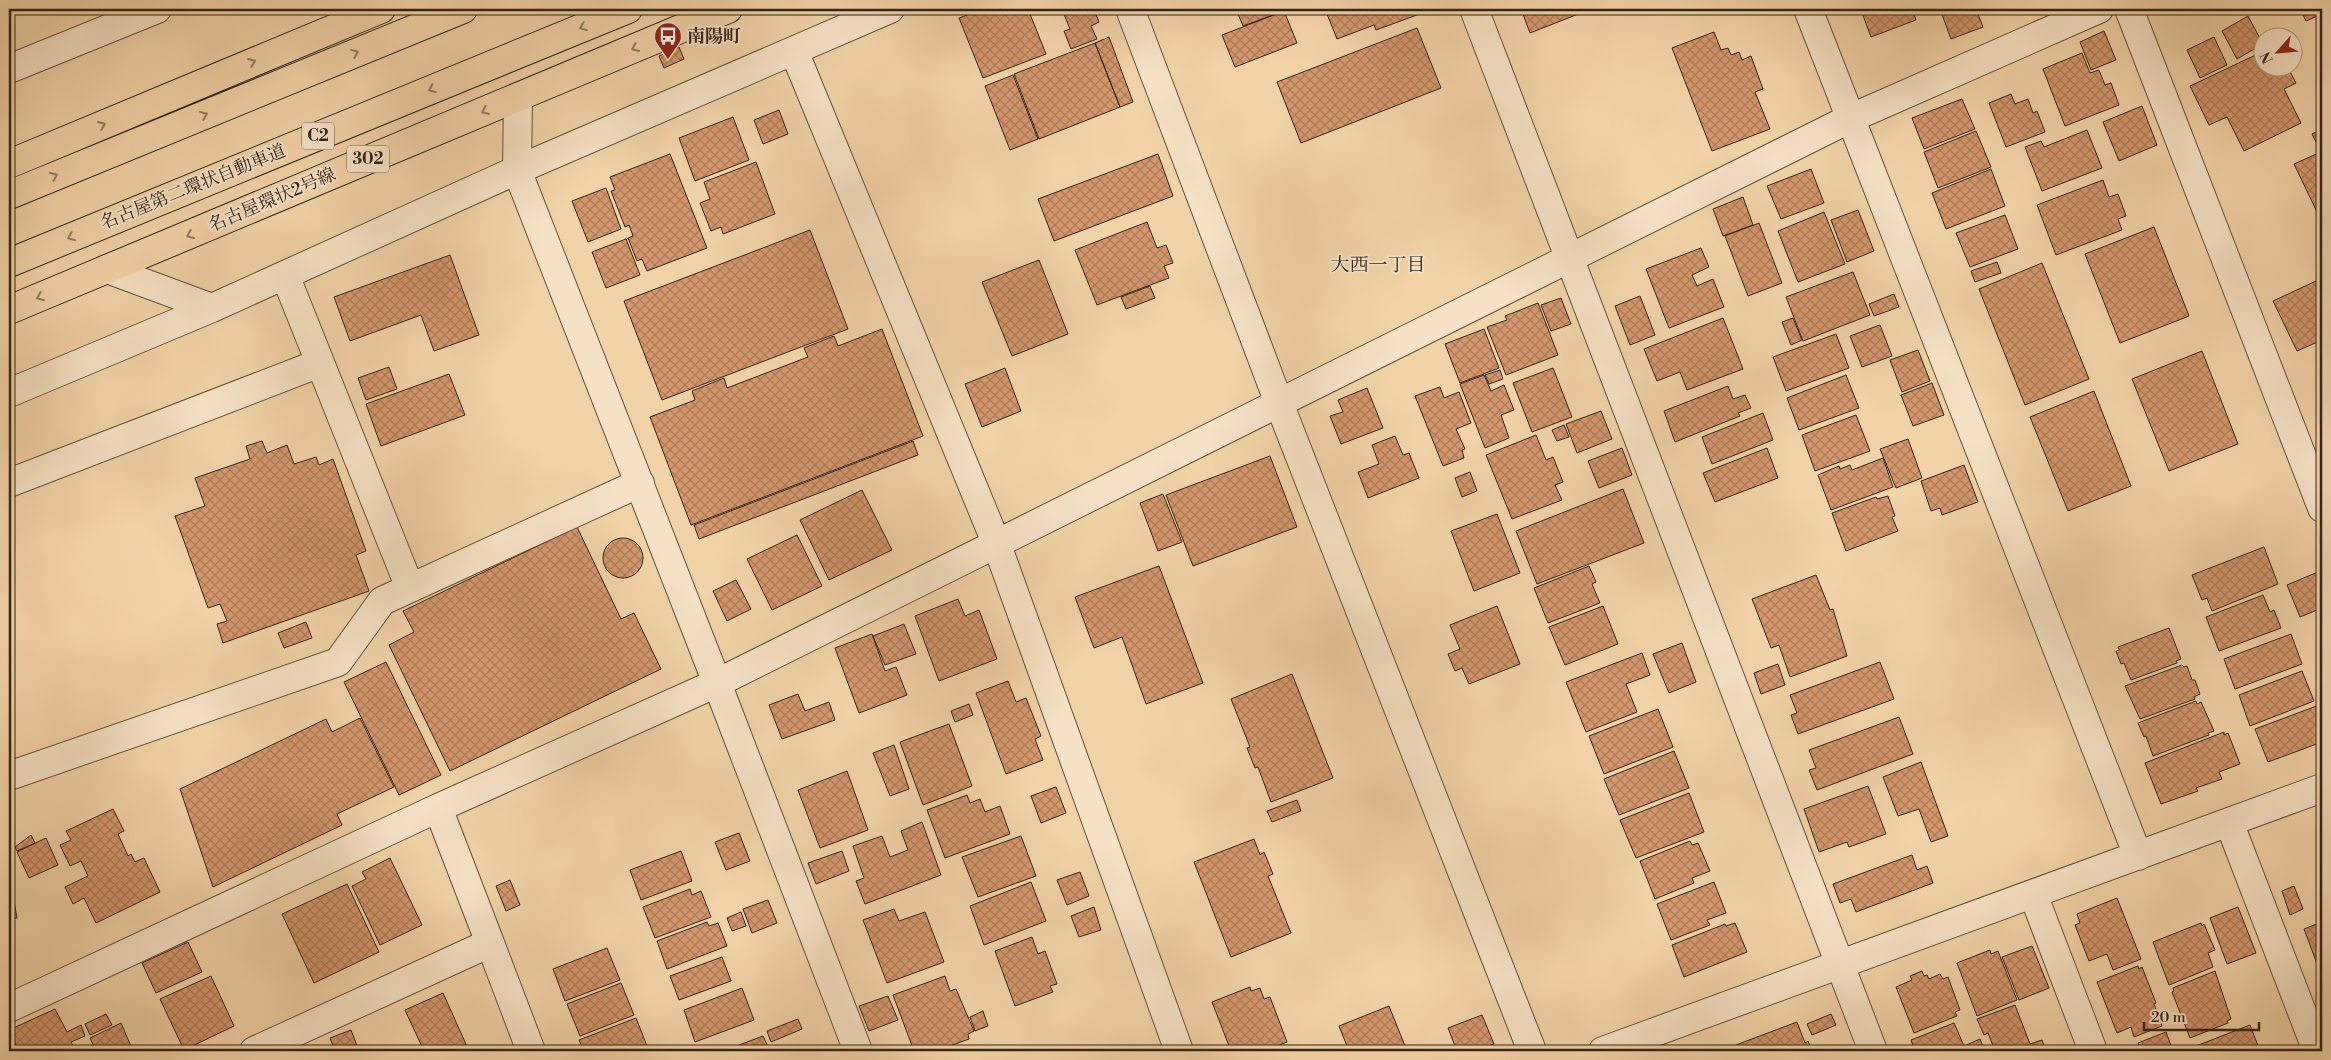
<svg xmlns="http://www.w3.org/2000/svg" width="2331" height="1060" font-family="'Libre Bodoni','Noto Serif JP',serif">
	<defs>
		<pattern id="building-cross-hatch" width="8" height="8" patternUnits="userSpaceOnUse" patternTransform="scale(1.25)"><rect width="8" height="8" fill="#d4976d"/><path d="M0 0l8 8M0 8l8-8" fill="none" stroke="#ad7b59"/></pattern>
	</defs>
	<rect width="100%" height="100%" fill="#f2d3a8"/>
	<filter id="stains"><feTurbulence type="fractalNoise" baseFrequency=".004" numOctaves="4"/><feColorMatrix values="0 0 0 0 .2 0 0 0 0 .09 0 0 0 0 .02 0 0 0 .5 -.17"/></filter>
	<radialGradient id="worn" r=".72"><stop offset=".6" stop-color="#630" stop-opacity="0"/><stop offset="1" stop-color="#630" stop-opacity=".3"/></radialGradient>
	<!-- building -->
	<path fill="url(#building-cross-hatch)" stroke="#332418" d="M9 9H24L9 14Z
		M983 9H1028L1046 54 983 78 959 18Z
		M1062 9H1094L1099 22 1091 26 1097 39 1071 49 1064 31 1070 29Z
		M1236 9H1284V11L1243 26Z
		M1325 9H1424L1425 12 1376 30 1374 25 1337 39Z
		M1521 9H1591L1530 33Z
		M1856 9H1912L1916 20 1871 37 1861 10 1857 12Z
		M1940 9H1976L1983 27 1951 39Z
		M2300 9H2322V14L2306 21Z
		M1284 11 1297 43 1235 67 1222 35Z
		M2248 16 2263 44 2237 59 2222 31Z
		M1417 28 1441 88 1301 143 1277 82Z
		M2104 31 2116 60 2091 70 2080 42Z
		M1714 32 1721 50 1728 48 1731 55 1739 52 1742 60 1751 56 1763 89 1755 92 1770 129 1712 151 1672 48Z
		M1109 37 1133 102 1120 107 1095 43Z
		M2214 37 2227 65 2200 78 2187 50Z
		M1095 43 1120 107 1039 139 1014 74Z
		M679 47 684 59 664 68 659 56Z
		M2264 51V68H2288L2296 83 2284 89 2301 123 2244 151 2227 117 2209 125 2190 86Z
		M2082 53 2090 73 2099 70 2105 85 2111 83 2119 105 2065 126 2043 69Z
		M1013 75 1038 139 1010 150 985 86Z
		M2011 94 2015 104 2028 99 2033 113 2037 111 2045 132 2006 147 1989 103Z
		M1962 99 1975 129 1924 149 1912 118Z
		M2142 106 2157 145 2119 161 2103 122Z
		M779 110 788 134 763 144 754 120Z
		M733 117 749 160 695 181 679 138Z
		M2322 129V209L2317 212 2294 164 2321 152 2312 134Z
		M2087 130 2102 168 2042 191 2025 147 2041 141 2044 147Z
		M1976 131 1991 167 1938 188 1924 152Z
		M670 154 707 248 647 271 642 259 637 261 628 238 633 236 629 225 625 227 611 191 615 190 610 177Z
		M1158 154 1173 196 1054 241 1038 199Z
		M756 162 775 214 723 234 721 227 711 231 700 203 710 199 704 182Z
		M1811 169 1824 203 1781 219 1767 186Z
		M1991 169 2005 206 1946 229 1932 193Z
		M2103 180 2109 197 2118 194 2126 216 2118 219 2122 230 2056 255 2037 205Z
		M606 188 621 229 588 242 572 201Z
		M1743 197 1753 225 1723 236 1713 209Z
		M1858 210 1874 251 1847 262 1831 220Z
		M1824 212 1845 264 1798 282 1778 231Z
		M2005 215 2018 249 1970 267 1956 233Z
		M1147 222 1157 248 1166 245 1173 263 1164 266 1169 278 1097 305 1075 250Z
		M1759 223 1782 283 1748 296 1725 236Z
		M2154 227 2189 316 2120 343 2085 254Z
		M810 230 848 329 662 400 624 301Z
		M626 239 640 275 606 288 592 252Z
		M1701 248 1709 267 1692 275 1697 286 1713 279 1724 307 1669 328 1646 269Z
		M450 255 479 335 434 351 421 315 350 341 334 297Z
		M1039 260 1068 334 1012 356 982 282Z
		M1997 262 2001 273 1975 282 1971 271Z
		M2042 263 2089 379 2025 405 1979 289Z
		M1853 272 1870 315 1803 341 1786 297Z
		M2316 281 2322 294V340L2297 351 2273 301Z
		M1150 286 1155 298 1126 309 1121 297Z
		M1894 294 1899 307 1874 316 1869 304Z
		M1640 296 1655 335 1630 345 1615 306Z
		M1561 298 1571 324 1551 331 1541 305Z
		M1538 303 1558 355 1506 375 1487 327 1507 320 1505 316Z
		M1723 318 1743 369 1687 390 1680 372 1657 381 1644 349Z
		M1793 318 1802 340 1791 345 1782 322Z
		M1880 325 1892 356 1862 367 1850 336Z
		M882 329 923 436 691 525 650 417 695 400 692 391 724 378 727 388 808 357 804 348 834 336 838 346Z
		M1484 329 1499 368 1460 383 1445 344Z
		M1836 334 1849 368 1786 391 1773 357Z
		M1918 350 1930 381 1902 392 1890 360Z
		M2202 351 2238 444 2169 471 2132 379Z
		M389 367 397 389 366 400 358 378Z
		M1005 368 1021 411 982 427 965 384Z
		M1553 368 1572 417 1532 432 1513 383Z
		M1500 370 1503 379 1489 384 1485 375Z
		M449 374 465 415 381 446 366 404Z
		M1484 375 1491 391 1504 385 1514 410 1501 415 1509 438 1485 448 1460 384Z
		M1846 375 1859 408 1799 430 1787 398Z
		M1932 383 1944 415 1913 426 1901 395Z
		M1728 386 1733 399 1745 395 1751 408 1738 413 1740 416 1675 442 1664 411Z
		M1440 387 1444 398 1459 392 1471 423 1456 429 1465 449 1462 450 1464 458 1443 466 1415 396Z
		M1367 388 1383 428 1341 444 1330 416 1343 412 1338 400Z
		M2094 391 2131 486 2068 511 2030 417Z
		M1601 411 1612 439 1577 453 1566 424Z
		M1763 413 1773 440 1712 464 1702 437Z
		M1856 415 1870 451 1815 471 1802 435Z
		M1564 425 1569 437 1557 441 1552 430Z
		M1536 435 1546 460 1553 457 1563 482 1555 485 1562 500 1512 519 1486 455Z
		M1395 436 1403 455 1409 453 1419 478 1368 498 1358 472 1379 464 1372 445Z
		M1908 439 1922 478 1896 488 1880 449Z
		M262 441 267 453 287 445 294 464 316 457 319 465 333 459 366 551 356 555 369 591 223 643 217 624 227 621 220 604 208 608 175 516 205 506 195 478 250 459 246 446Z
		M913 441 918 455 699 539 694 525Z
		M1622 448 1632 475 1599 488 1588 461Z
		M1767 448 1778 478 1715 502 1703 473Z
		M1270 456 1297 527 1193 566 1166 495Z
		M1883 458 1893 487 1831 510 1818 475 1839 466 1840 469 1850 465 1852 470Z
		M1964 465 1978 502 1942 515 1940 508 1931 511 1921 481Z
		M1470 472 1477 491 1462 497 1455 478Z
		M1623 489 1644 543 1537 584 1516 531Z
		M862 490 892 550 829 580 800 520Z
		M1163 494 1182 542 1158 551 1140 503Z
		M1888 496 1895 516 1892 517 1898 531 1846 551 1832 513 1876 497 1877 499Z
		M1497 514 1520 573 1474 591 1451 531Z
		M577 527 621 619 634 613 661 669 450 771 389 645 414 632 403 611Z
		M797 535 822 586 772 610 747 559Z
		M603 558a20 20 0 1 1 40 0a20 20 0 1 1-40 0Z
		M2264 547 2278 584 2212 611 2207 598 2202 600 2192 575Z
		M1159 566 1203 683 1146 704 1122 637 1094 648 1075 597Z
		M1589 566 1596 582 1592 584 1600 603 1548 623 1534 588Z
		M2318 572 2322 581V608L2300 617 2287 585Z
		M1816 575 1830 610 1833 609 1847 656 1790 677 1779 645 1771 648 1752 599Z
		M736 580 751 609 727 621 713 591Z
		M2263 595 2270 612 2274 610 2281 628 2219 651 2206 617Z
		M958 599 965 616 979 610 997 659 939 681 915 616Z
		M1497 606 1520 664 1469 684 1462 668 1455 671 1448 654 1460 649 1450 625Z
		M1603 606 1618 644 1565 665 1549 627Z
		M306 622 312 638 284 648 278 633Z
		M904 624 916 654 885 665 873 636Z
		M2169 628 2181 659 2176 661 2177 663 2131 680 2124 663 2121 664 2116 651 2119 650 2118 647Z
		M872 634 885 671 896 667 907 695 859 713 835 648Z
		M2291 634 2302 664 2235 689 2224 659Z
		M1682 643 1696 682 1669 693 1653 654Z
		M1642 653 1650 675 1626 684 1637 712 1586 732 1566 682Z
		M386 662 441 775 399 795 344 682Z
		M1880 662 1894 699 1798 734 1791 715 1797 713 1790 695Z
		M1778 664 1785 685 1761 694 1754 673Z
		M2182 665 2184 667 2187 666 2192 680H2195L2200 694 2194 697 2195 699 2140 719 2125 686Z
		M2302 671 2314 701 2250 726 2239 695Z
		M1292 674 1333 778 1271 802 1258 767 1255 768 1247 748 1250 747 1231 699Z
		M1008 681 1016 702 1026 698 1041 736 1035 739 1043 760 1006 774 976 693Z
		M798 694 805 711 829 702 835 720 782 739 769 705Z
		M2196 701 2197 704 2201 702 2214 731 2208 733 2209 735 2153 756 2146 736 2144 737 2138 723Z
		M969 704 973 715 955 722 951 711Z
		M2322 704V742L2268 762 2255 729Z
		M1658 709 1673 747 1604 774 1589 736Z
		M1899 717 1913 754 1817 790 1809 770 1816 768 1809 750Z
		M360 718 394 787 337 814 342 825 213 887 180 789 326 719 332 732Z
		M949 724 972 786 923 805 900 742Z
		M2224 732V735L2228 733 2240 764 2219 772 2222 779 2196 788 2198 791 2161 804 2145 763Z
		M894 745 909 789 890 796 873 753Z
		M1674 751 1689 788 1619 815 1604 779Z
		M1921 762 1948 836 1931 842 1919 809 1898 816 1883 777Z
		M847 771 868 830 820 848 798 790Z
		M1868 786 1886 834 1849 847 1847 842 1819 852 1804 809Z
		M1056 787 1066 813 1041 823 1031 796Z
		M1689 793 1704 832 1636 858 1620 820Z
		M967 795 970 803 980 799 985 812 1000 806 1010 834 945 858 927 810Z
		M1297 800 1301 811 1272 822 1267 811Z
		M113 809 124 831 118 834 128 856 131 854 135 862 144 858 160 892 96 923 84 898 73 904 65 887 88 876 81 861 70 866 60 845 71 840 66 831Z
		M922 822 941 875 865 904 856 881 864 878 853 846 882 836 890 857 908 850 901 831Z
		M739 833 750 861 726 870 715 842Z
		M31 835 35 843 17 851 15 847Z
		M1021 836 1036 876 978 897 962 857Z
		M46 838 58 865 29 878 17 852Z
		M1254 839 1260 855 1264 852 1273 874 1268 876 1291 933 1231 957 1194 862Z
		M1690 841 1692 845 1698 843 1710 871 1692 878 1694 883 1655 899 1640 861Z
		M681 851 692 881 641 900 630 870Z
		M842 851 849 871 816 884 808 863Z
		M1912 855 1917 870 1927 866 1933 883 1856 912 1851 899 1840 903 1833 884Z
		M9 856 12 876 9 877Z
		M390 858 422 925 380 945 352 886 366 879 362 872Z
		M1080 872 1089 896 1067 905 1057 880Z
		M510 880 520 905 506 911 496 886Z
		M1031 882 1046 921 984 945 970 906Z
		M1714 882 1726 913 1707 920 1710 925 1671 940 1657 904Z
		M347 884 379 952 314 983 282 914Z
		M2294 886 2303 909 2290 915 2282 891Z
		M690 889 692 895 701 891 711 917 655 938 643 907Z
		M12 890 17 918 9 920V891Z
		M2117 898 2141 959 2113 970 2107 954 2089 961 2075 925 2080 923 2077 914Z
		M768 900 777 923 752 933 743 909Z
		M1094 907 1101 930 1079 937 1071 916Z
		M2238 907 2256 953 2227 964 2210 918Z
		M894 909 899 921 925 912 944 962 887 983 863 920Z
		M741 912 746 926 732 931 727 918Z
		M707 922 709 926 718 923 727 946 667 969 657 941Z
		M2322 922V977L2304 929Z
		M1735 923 1747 952 1684 977 1672 945 1725 924 1726 926Z
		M2201 923 2202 926 2204 924 2215 950 2208 953 2213 967 2169 985 2153 942Z
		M1032 937 1038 954 1045 951 1057 984 1050 986 1053 992 1015 1006 995 951Z
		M188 942 202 972 156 993 142 963Z
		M2032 946 2049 988 2019 1000 2002 957Z
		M607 948 620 980 565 1001 553 969Z
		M1990 950 1991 954 1998 951 2017 1000 1977 1016 1957 963Z
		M722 957 731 981 679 1000 670 976Z
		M2138 966 2139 969 2142 967 2156 1003 2154 1004 2162 1026 2134 1037 2131 1027 2117 1033 2097 982Z
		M1922 971 1924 976 1927 975 1929 979 1940 974 1943 979 1948 977 1960 1010 1955 1012 1957 1016 1914 1033 1896 987 1912 980 1910 976Z
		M2215 971 2231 1019 2227 1021 2228 1023 2190 1038 2172 992 2174 991 2173 988Z
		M211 976 234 1026 184 1050 160 999Z
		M945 976 950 991 956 989 974 1031 968 1034 969 1039 936 1051H914L893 995Z
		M621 983 634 1015 580 1036 567 1004Z
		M1250 987 1251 991 1260 988 1264 999 1270 997 1287 1042 1264 1051H1231L1212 1002Z
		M742 988 754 1020 695 1042 684 1010Z
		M443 993 469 1051H424L405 1010Z
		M888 996 898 1020 869 1031 859 1006Z
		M2015 1005 2030 1044 2042 1040 2046 1051H1995L1988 1033 1984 1035 1977 1019Z
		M1389 1006 1407 1051H1349L1339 1026Z
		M55 1009 67 1032 81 1025 85 1036 71 1042 76 1051H19L9 1030Z
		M983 1011 988 1026 975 1031 970 1017Z
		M106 1014 112 1025 90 1035 85 1024Z
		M1831 1014 1836 1025 1812 1035 1807 1024Z
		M1482 1015 1494 1044 1475 1051H1457L1448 1028Z
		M636 1018 649 1051H584L579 1040Z
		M798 1019 802 1029 771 1042 767 1031Z
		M1797 1022 1805 1043 1808 1041 1812 1051H1738L1736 1045Z
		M121 1023 133 1051H96L90 1038Z
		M1954 1023 1964 1046 1980 1039 1985 1051H1915L1911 1040Z
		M2250 1025 2260 1051H2198L2196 1046Z
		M351 1030 359 1051H335L330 1038Z
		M2166 1032 2173 1051H2141L2138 1043Z
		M763 1036 770 1051H723Z
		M12 1043 17 1051H9V1045Z"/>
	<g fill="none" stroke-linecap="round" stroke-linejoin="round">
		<!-- minor casing -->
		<g stroke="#63503c" stroke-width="30">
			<path id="minor" d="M1130 9 1279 403 1532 1051
				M1474 9 1873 1051
				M1808 9 2138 856
				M2129 9 2322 508
				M794 51 997 545 1179 1051
				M9 69 157 9
				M518 97 517 170 717 683 858 1051
				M107 269 212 308
				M285 275 410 588
				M9 393 212 308 517 170 890 9
				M9 483 320 363
				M9 776 338 662 382 601 640 483
				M2229 822 2317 1051
				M2033 894 2093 1051
				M490 943 531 1051
				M9 1008 438 808
				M254 1051 490 943 438 808 717 683 1849 119 2099 9
				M1603 1051 2322 788"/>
		</g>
		<!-- highway casing -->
		<g stroke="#332418" stroke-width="30">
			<path id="highway" d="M9 164 381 9
				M9 195 463 9
				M9 263 628 9
				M9 310 728 9"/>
		</g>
		<!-- minor -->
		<use href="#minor" stroke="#f7e2c6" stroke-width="28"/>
		<!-- highway -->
		<use href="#highway" stroke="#f2d3a8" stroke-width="28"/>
	</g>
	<!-- one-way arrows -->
	<defs><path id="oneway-chevron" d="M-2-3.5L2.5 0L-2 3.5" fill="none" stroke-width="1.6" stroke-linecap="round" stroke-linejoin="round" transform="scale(1.25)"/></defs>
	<g stroke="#927c60">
		<use href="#oneway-chevron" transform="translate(583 27) rotate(158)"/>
		<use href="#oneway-chevron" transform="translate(635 48) rotate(157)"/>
		<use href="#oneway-chevron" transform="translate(355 53) rotate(-22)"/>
		<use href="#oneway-chevron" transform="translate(252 62) rotate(-23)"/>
		<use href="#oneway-chevron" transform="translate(432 89) rotate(158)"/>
		<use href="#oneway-chevron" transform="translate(485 111) rotate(157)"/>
		<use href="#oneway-chevron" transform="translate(204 115) rotate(-22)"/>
		<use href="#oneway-chevron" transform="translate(102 125) rotate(-23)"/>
		<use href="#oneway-chevron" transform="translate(54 176) rotate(-22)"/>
		<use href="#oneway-chevron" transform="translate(190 235) rotate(157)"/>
		<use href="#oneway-chevron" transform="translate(71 237) rotate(158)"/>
		<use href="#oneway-chevron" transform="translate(40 297) rotate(158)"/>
	</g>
	<!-- icons -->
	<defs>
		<g id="bus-pin" transform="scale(1.4375)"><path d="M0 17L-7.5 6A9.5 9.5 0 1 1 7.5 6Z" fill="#8f2418" stroke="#f7e2c6"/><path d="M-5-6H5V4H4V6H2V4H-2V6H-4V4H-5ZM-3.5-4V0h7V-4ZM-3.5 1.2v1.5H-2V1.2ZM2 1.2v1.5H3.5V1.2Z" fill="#fff"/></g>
	</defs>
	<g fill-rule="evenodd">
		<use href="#bus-pin" x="668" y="36"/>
	</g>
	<g text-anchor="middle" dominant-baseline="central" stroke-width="4" stroke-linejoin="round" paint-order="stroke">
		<!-- shield labels -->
		<g fill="#f7e2c6" stroke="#6e5d4c" stroke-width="1">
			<rect x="302" y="122.5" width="32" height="27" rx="4"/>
			<rect x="347" y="145.5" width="42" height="27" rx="4"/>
		</g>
		<g font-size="16" font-weight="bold" fill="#332418">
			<text x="318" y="136">C2</text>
			<text x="368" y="159">302</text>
		</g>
		<!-- poi labels -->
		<g font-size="18" font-weight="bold" fill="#332418" stroke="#f7e2c6" text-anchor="start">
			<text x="687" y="36">南陽町</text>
		</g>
		<!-- street labels -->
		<g font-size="18" fill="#332418" stroke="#f7e2c6">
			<text transform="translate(193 187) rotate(-22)">名古屋第二環状自動車道</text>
			<text transform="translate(272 200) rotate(-23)">名古屋環状2号線</text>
		</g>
		<!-- neighbourhood labels -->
		<g font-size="19" fill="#332418" stroke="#f7e2c6">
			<text x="1378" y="265">大西一丁目</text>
		</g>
	</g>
	<!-- margin -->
	<rect width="2331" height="1060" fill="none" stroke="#f2d3a8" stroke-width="30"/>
	<rect x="10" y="10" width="2311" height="1040" fill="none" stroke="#332418" stroke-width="2.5"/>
	<rect x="15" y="15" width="2301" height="1030" fill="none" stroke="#332418"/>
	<!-- north arrow -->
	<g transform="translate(2278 52) rotate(243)"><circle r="24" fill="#f7e2c6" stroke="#a99680"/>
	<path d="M0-4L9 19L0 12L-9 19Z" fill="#8f2418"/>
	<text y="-8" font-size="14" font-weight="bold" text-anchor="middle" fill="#332418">N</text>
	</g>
	<!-- scale -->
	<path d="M2144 1022v8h115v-8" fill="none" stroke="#332418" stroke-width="2.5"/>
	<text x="2151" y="1022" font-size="15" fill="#332418" stroke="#f7e2c6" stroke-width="4" paint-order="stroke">20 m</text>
	<rect width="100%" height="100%" filter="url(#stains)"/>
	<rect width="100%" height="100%" fill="url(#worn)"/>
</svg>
